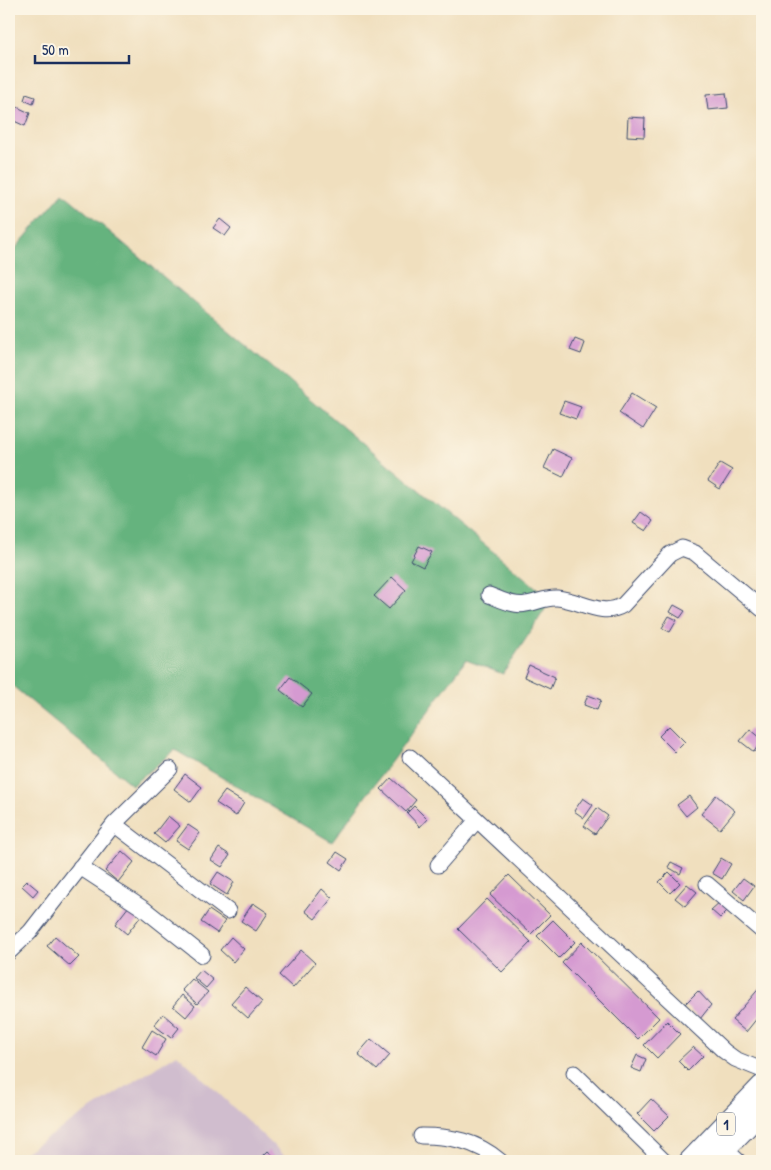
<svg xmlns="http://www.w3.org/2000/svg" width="771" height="1170" font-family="'Patrick Hand',sans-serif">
	<rect width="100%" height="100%" fill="#fcf5e5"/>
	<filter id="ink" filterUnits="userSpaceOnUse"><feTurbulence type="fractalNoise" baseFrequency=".02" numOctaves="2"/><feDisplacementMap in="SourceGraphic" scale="10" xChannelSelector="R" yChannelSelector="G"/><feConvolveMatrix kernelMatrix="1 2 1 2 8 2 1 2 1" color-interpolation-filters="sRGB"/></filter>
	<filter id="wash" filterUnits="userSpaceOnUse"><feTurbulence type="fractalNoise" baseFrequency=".0096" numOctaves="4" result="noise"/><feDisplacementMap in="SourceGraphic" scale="20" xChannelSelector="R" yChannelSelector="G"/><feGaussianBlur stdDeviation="1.12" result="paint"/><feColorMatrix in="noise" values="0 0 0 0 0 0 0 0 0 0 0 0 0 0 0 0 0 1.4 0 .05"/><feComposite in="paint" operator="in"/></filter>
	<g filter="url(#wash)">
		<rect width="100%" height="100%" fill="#f0dfbe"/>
		<!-- industrial -->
		<path fill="#d0bdce" d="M177 1054 290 1161H11Z"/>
		<!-- forest -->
		<path fill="#65b37e" stroke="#40716e" d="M63 193 551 600 503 674 466 660 332 842 175 750 132 785 9 683V256Z"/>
		<g id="blocks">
			<!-- building -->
			<path fill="#d59ad1" d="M726 93 728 108 708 110 706 95Z
				M26 94 35 97 33 104 24 100Z
				M17 107 30 113 25 126 12 120Z
				M628 117 645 118 644 137 627 136Z
				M220 219 231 228 225 236 213 228Z
				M575 339 585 343 581 354 570 350Z
				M632 393 656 408 643 429 619 413Z
				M564 401 581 407 576 419 559 413Z
				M553 449 572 458 563 477 544 468Z
				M720 463 732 470 720 489 708 481Z
				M641 512 653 521 646 531 633 523Z
				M419 546 432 552 423 567 411 561Z
				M392 577 406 590 389 609 374 596Z
				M674 605 685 611 680 618 670 612Z
				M669 616 677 620 670 632 662 628Z
				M529 665 555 677 550 689 524 677Z
				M290 677 312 694 302 707 280 690Z
				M588 695 601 700 597 710 584 705Z
				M669 726 685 742 675 752 659 736Z
				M750 729 762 739 754 752 740 741Z
				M185 774 202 787 191 802 174 789Z
				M391 778 416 800 406 812 381 789Z
				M225 791 244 803 236 816 216 803Z
				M716 795 735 811 720 829 701 814Z
				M689 796 697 807 686 816 677 805Z
				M583 798 593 805 584 818 574 811Z
				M414 806 427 819 420 827 407 813Z
				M597 808 608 816 595 834 584 826Z
				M168 816 180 826 165 843 154 834Z
				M188 825 200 833 188 849 176 841Z
				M219 848 230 855 222 867 211 860Z
				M122 851 134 862 118 882 105 871Z
				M337 852 348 859 341 870 330 862Z
				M721 858 731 864 722 879 712 873Z
				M671 862 683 868 680 874 668 867Z
				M218 872 234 882 227 895 210 884Z
				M669 872 680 883 670 893 659 882Z
				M509 875 550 915 531 934 490 895Z
				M743 878 754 886 744 900 733 891Z
				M27 881 38 890 33 896 22 886Z
				M687 884 697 892 685 906 675 898Z
				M322 889 332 898 315 919 305 911Z
				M487 899 531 942 502 972 458 929Z
				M721 901 729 909 720 918 711 910Z
				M253 903 268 913 256 931 241 921Z
				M129 906 141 916 127 934 115 924Z
				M209 910 225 921 217 933 201 922Z
				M553 920 575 942 559 958 537 936Z
				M55 936 79 957 70 966 47 946Z
				M231 937 244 949 233 962 220 950Z
				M582 942 659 1018 638 1039 562 963Z
				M301 950 315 963 293 988 279 975Z
				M201 970 213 980 206 988 194 978Z
				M192 979 208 992 197 1004 182 990Z
				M762 985V1012L746 1032 732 1020Z
				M245 987 262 1002 248 1018 231 1003Z
				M698 991 711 1005 700 1019 684 1005Z
				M182 995 195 1006 186 1017 173 1006Z
				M163 1014 179 1028 171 1038 154 1025Z
				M667 1021 680 1034 657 1058 644 1045Z
				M152 1030 166 1039 156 1056 142 1047Z
				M371 1039 390 1055 377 1070 358 1054Z
				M693 1047 703 1056 688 1071 678 1061Z
				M637 1055 646 1059 641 1072 631 1068Z
				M651 1099 669 1116 654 1131 637 1114Z
				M268 1151 279 1161H258Z"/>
		</g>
	</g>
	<g filter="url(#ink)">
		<use href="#blocks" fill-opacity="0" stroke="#3b496c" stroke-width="1"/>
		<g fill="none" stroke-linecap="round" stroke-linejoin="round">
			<!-- minor casing -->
			<g stroke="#3b496c" stroke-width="17">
				<path id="minor" d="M489 595C500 599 514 607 526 604 536 603 546 597 557 598 580 600 602 618 623 605L670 554 682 548 695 553 762 609
					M410 757 724 1051 735 1059 762 1070
					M114 824 228 911
					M438 865 477 820
					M80 867 144 909 202 955
					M707 884 762 931
					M9 952 30 932 114 824 170 769
					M574 1073 664 1161
					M421 1136C451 1136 477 1141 500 1161
					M725 1149 738 1161"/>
			</g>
			<!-- highway casing -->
			<g stroke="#3b496c" stroke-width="23">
				<path id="highway" d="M690 1161 762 1086
					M713 1161 762 1111"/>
			</g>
			<!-- minor -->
			<use href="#minor" stroke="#fff" stroke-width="15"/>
			<!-- highway -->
			<use href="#highway" stroke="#fff" stroke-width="21"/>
		</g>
	</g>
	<g text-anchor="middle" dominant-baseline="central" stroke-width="5" stroke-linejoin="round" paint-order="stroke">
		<!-- shield labels -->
		<rect fill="#fcf5e5" stroke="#5e6a86" stroke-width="1" x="717" y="1112.5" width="18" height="23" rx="4"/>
		<g font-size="14" font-weight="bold" fill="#1b2f5e">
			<text x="726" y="1124">1</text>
		</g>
	</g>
	<!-- margin -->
	<rect width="771" height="1170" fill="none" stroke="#fcf5e5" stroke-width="30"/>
	<!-- scale -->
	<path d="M35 55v8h94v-8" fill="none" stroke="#1b2f5e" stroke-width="2.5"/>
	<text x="42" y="55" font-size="15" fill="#1b2f5e" stroke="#fcf5e5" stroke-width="4" paint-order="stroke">50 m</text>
</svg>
